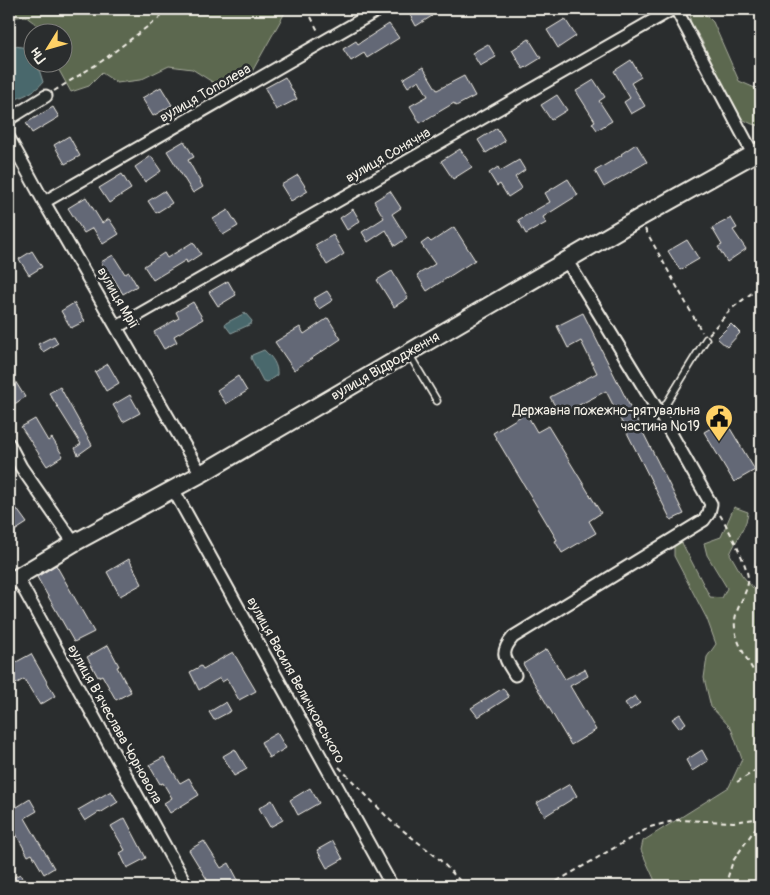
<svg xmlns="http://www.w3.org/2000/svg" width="770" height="895" font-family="Pangolin,sans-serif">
	<rect width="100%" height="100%" fill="#2a2d2e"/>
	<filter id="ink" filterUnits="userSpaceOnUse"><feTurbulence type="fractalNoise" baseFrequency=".02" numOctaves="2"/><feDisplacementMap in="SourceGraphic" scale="10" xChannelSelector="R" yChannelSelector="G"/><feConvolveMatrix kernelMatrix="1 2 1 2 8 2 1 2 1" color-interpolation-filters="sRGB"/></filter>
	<g filter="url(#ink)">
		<!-- green -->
		<path fill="#5b674f" stroke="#a8ac9c" d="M9 9H287L249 77 214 83 192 69 169 66 140 80 117 83 102 73 89 86 71 92 55 63 62 62V32H40L37 25 25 16 9 18Z
			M691 9 701 10 713 22 739 81 755 88 761 85V126L752 124 742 119 730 100 701 39 690 22Z
			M734 507 748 512C748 524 735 542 730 554L742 575 753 588 757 576 761 571V886H656L655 881 641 850 643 841 729 787 742 759 731 728 711 707 704 678 707 657 716 644 707 619 674 556V542L681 541 710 597 722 598 727 588 707 555 704 543 721 537Z"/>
		<!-- water -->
		<path fill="#4a686c" stroke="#8e9f9e" d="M9 41 15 46 28 48 32 54V62L37 63 43 82C36 92 21 97 9 102Z
			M245 313 252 321 251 324 231 333 225 325 226 323Z
			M264 350C272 357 278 365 277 375L267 382 263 381 251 358 252 355Z"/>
		<!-- building -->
		<path fill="#646776" stroke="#f4f1e8" d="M417 9H428L432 16 416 26 409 13Z
			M565 19 576 36 558 48 547 30Z
			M389 24 399 38 367 58 364 53 351 61 343 49 356 41 358 44Z
			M529 39 541 58 523 69 512 50Z
			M488 44 496 57 480 66 472 53Z
			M631 60 641 77 631 83 645 106 631 114 624 102 630 98 614 71Z
			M423 67 437 90 464 76 475 96 456 106 454 103 420 123 410 106 428 96 419 80 408 87 403 79Z
			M285 77 297 99 276 110 265 88Z
			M594 80 605 97 599 101 612 121 597 130 592 123 595 121 576 91Z
			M161 87 172 105 153 116 142 98Z
			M557 95 567 110 551 120 541 105Z
			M53 107 59 117 32 133 26 123Z
			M497 128 505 141 486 153 478 140Z
			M69 136 80 156 65 164 54 145Z
			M184 141 194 157 188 160 203 187 193 193 167 151Z
			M636 144 647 162 604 187 595 171 622 155 621 154Z
			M460 149 472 167 453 179 441 161Z
			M151 156 161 171 145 182 135 167Z
			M519 160 525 170 515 177 522 188 508 197 500 184 497 186 489 173 498 167 500 171Z
			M122 174 131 189 109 203 99 188Z
			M298 175 308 191 291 201 281 185Z
			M568 179 578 195 543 217 546 223 526 234 518 220 550 202 545 193Z
			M164 191 172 203 156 213 148 201Z
			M390 191 401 208 392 214 407 238 395 246 386 230 368 242 362 232 384 218 374 201Z
			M86 197 102 223 109 219 119 234 103 244 93 228 84 233 68 208Z
			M353 209 360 221 347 230 340 218Z
			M228 210 238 226 223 235 213 219Z
			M731 218 737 228 733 230 746 249 727 262 718 247 722 245 712 228Z
			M454 227 475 260 427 291 417 275 435 264 421 244 428 239 431 242Z
			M333 235 344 254 327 265 315 245Z
			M687 240 699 259 680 270 668 251Z
			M193 242 201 254 187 263 186 260 153 280 144 266 164 253 167 258Z
			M32 251 42 267 29 275 19 259Z
			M113 255 125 274 129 272 137 286 123 294 111 274 109 275 101 262Z
			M392 271 408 298 394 307 377 280Z
			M228 281 236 295 218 306 209 292Z
			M327 291 333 300 319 309 313 299Z
			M193 302 203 319 174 336 177 342 164 349 154 332 179 318 176 312Z
			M74 303 85 321 71 328 61 311Z
			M583 313 684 514 671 520 606 391 560 415 550 397 597 373 581 341 568 348 557 326Z
			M328 318 341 339 294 370 275 342 300 327 304 334Z
			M731 324 740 333 727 347 717 338Z
			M54 336 58 343 43 352 38 344Z
			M108 364 119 383 106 391 95 372Z
			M238 376 247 391 226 404 217 390Z
			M15 381 25 397 13 405 9 398V384Z
			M60 387 92 445 78 455 75 448 81 444 49 393Z
			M130 395 140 413 123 422 113 405Z
			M526 413 537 432 548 426 601 513 589 521 596 533 562 553 555 541 557 540 493 433Z
			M35 419 48 441 52 438 63 456 47 466 21 427Z
			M725 420 755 470 734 482 704 432Z
			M14 505 27 523 13 532 9 526V509Z
			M129 559 142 584 120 596 107 572Z
			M56 565 94 632 74 642 37 577Z
			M108 645 119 666 117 667 131 692 116 700 102 675 98 677 87 657Z
			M547 649 565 679 585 669 588 676 570 686 596 730 571 745 523 664Z
			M233 652 256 691 239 700 227 679 222 682 220 678 199 690 190 672 201 666 203 669Z
			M31 654 55 696 40 705 24 679 9 688V666Z
			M503 688 509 697 478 717 471 708Z
			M635 696 640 703 630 710 625 703Z
			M226 702 231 711 214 720 209 712Z
			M680 714 686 723 679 728 672 719Z
			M277 733 286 748 269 758 261 742Z
			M235 749 247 769 234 776 223 756Z
			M702 750 708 761 692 771 686 760Z
			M164 757 180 783 189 778 199 795 170 813 164 803 172 798 163 783 160 784 149 765Z
			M570 784 577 796 545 816 537 803Z
			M310 788 319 803 298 815 290 800Z
			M111 791 118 802 100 813 99 812 85 821 78 810Z
			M9 793 17 807 30 799 37 811 25 818 54 868 44 874 32 854 28 856 9 821Z
			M272 800 283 820 270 827 259 808Z
			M125 818 146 858 127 868 120 853 125 850 111 826Z
			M204 841 221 868 229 863 238 880 227 886H211L189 850Z
			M333 841 343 859 327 868 317 850Z
			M20 874 27 886H9V880Z"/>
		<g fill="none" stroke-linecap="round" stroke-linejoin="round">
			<!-- lane casing -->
			<g stroke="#f4f1e8" stroke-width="9">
				<path id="lane" d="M409 354 437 401
					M660 414 706 339"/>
			</g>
			<!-- street casing -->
			<g stroke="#f4f1e8" stroke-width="15">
				<path id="street" d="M676 9 753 154
					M9 119 46 96
					M9 138 44 202 201 474
					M44 202 380 9
					M117 327 673 9
					M9 444 21 467 74 543
					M173 489 392 886
					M17 577 187 886
					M515 675C505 658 499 654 513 637L704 520 709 513 711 504 660 414 567 261"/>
			</g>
			<!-- secondary casing -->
			<g stroke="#f4f1e8" stroke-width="20">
				<path id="secondary" d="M9 582 74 543 201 474 639 218 761 150"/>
			</g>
			<!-- path -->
			<path stroke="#f4f1e8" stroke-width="2" stroke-dasharray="5 4" stroke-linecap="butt" d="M307 9 318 31
				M54 91 102 61 171 9
				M645 229 702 332
				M709 334 731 309 761 286
				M720 515C728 527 751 571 748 583 745 599 733 610 735 628 736 644 753 669 761 684
				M339 767 391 821 438 858 465 886
				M737 782 761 767
				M549 886 650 827 677 820 734 822 761 818
				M725 886 733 861 761 820"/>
			<!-- lane -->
			<use href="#lane" stroke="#2a2d2e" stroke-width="5.5"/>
			<!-- street -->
			<use href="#street" stroke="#2a2d2e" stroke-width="11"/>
			<!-- secondary -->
			<use href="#secondary" stroke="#2a2d2e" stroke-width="16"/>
		</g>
	</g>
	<!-- icons -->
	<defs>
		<g id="civic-pin" transform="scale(1.4375)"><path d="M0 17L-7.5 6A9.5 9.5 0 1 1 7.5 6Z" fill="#ffd166" stroke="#2a2d2e"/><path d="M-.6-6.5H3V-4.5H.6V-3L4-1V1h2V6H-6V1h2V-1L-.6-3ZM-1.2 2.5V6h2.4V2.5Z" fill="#111"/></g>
	</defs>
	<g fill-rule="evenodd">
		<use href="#civic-pin" x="719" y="418"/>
	</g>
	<g text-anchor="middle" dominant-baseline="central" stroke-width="5" stroke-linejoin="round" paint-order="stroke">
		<!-- street labels -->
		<g font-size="14" fill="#f4f1e8" stroke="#2a2d2e">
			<text transform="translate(205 93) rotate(-30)">вулиця Тополева</text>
			<text transform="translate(388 155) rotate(-30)">вулиця Сонячна</text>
			<text transform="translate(118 298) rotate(60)">вулиця Мрії</text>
			<text transform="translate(385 366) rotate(-30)">вулиця Відродження</text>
			<text transform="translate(296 680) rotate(61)">вулиця Василя Величковського</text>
			<text transform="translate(115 724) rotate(61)">вулиця Вʼячеслава Чорновола</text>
		</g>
		<!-- poi labels -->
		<g font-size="14" fill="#f4f1e8" stroke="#2a2d2e" text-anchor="end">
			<text x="700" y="410">Державна пожежно-рятувальна<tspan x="700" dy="16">частина №19</tspan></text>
		</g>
	</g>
	<!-- margin -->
	<rect width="770" height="895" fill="none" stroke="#2a2d2e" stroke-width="30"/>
	<rect x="15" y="15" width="740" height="865" fill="none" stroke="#f4f1e8" stroke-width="2" filter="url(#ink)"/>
	<!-- north arrow -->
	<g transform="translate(48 48) rotate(233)"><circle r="24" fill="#2a2d2e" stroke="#7b7b78"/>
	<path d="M0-4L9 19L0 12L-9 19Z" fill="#ffd166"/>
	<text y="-8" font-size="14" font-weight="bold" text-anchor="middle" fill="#f4f1e8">Пн</text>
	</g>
</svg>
